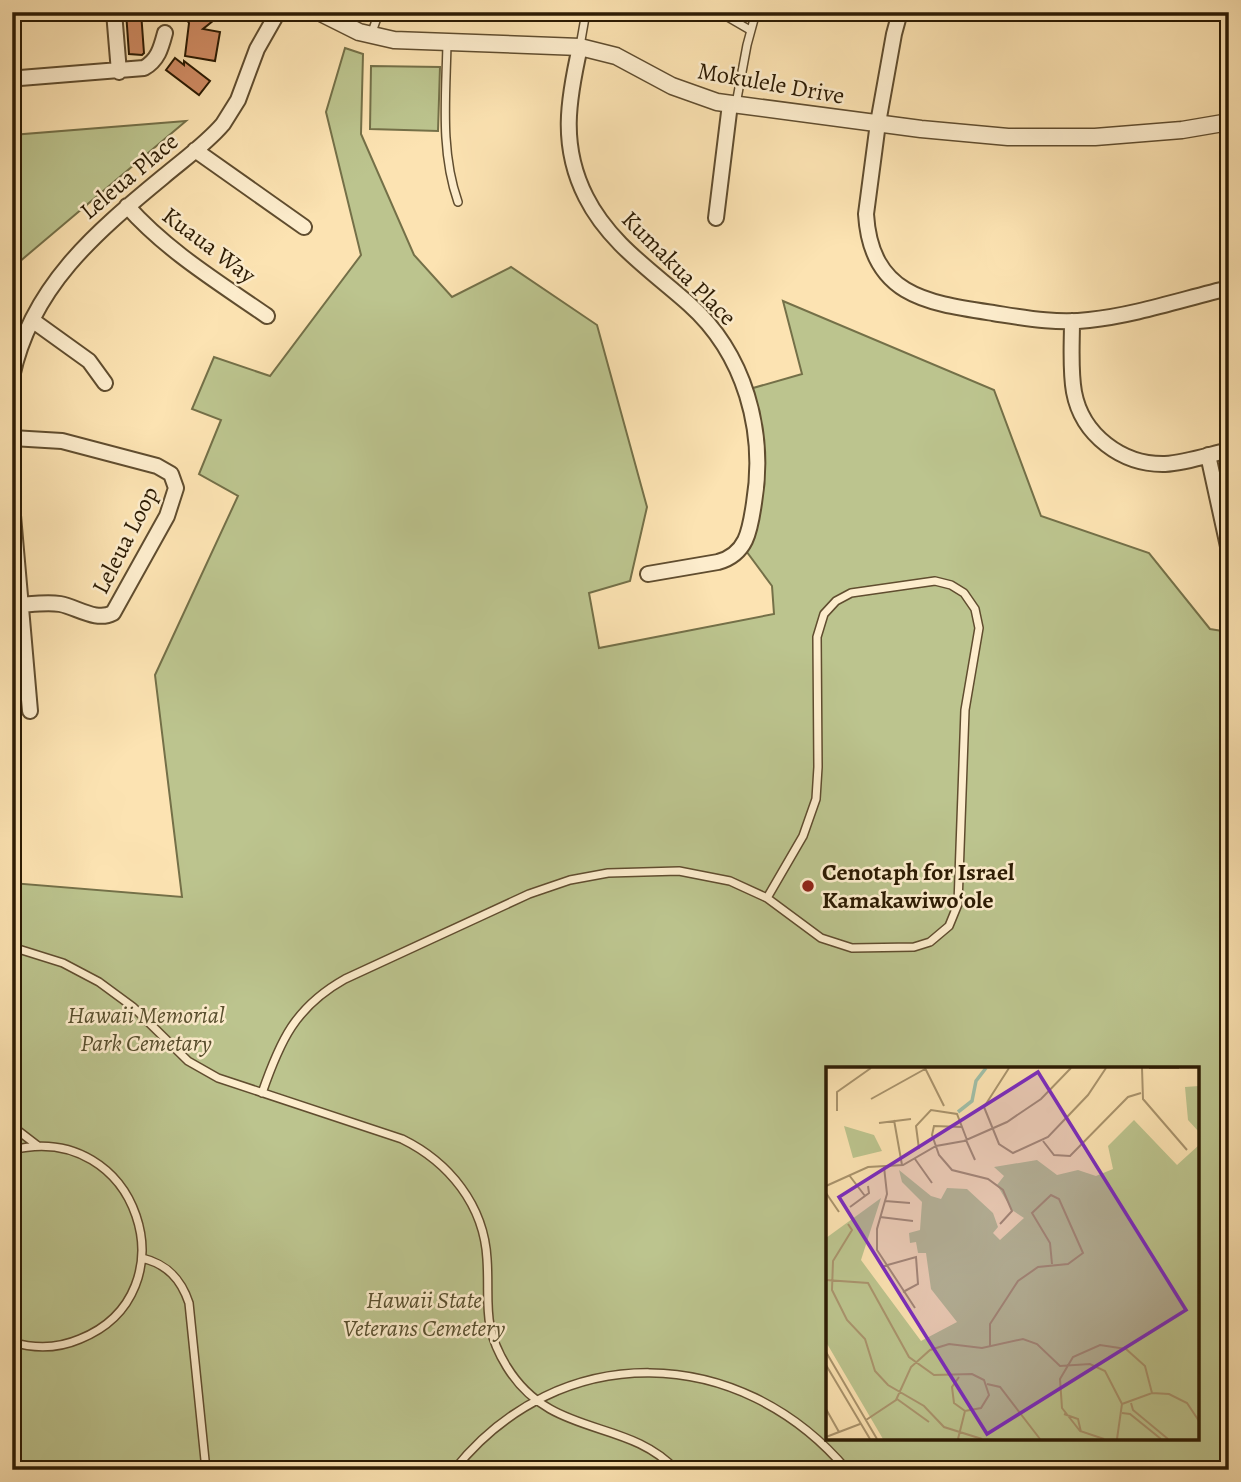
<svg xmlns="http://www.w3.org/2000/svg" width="1241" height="1482" font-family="Alegreya,serif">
	<rect width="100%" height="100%" fill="#fce3b2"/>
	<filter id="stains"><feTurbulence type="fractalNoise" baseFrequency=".00286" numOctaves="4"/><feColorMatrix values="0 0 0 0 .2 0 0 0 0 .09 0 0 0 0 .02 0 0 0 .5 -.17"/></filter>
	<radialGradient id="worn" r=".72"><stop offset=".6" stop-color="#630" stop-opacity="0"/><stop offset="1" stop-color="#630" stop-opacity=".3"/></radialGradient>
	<!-- green -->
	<path fill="#bcc48e" stroke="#747048" stroke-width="2" fill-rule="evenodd" d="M345 48 363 54 361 134 414 255 452 297 511 267 597 325 647 507 630 581 589 593 599 648 774 614 772 586 741 544 762 444 746 390 802 374 783 301 994 390 1041 516 1149 553 1210 629 1229 632V1470H12V883L182 897 155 675 238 496 199 474 221 420 192 409 214 357 270 376 361 255 326 112ZM828 1069H1197V1438H828Z
		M371 66 440 67 438 131 370 129Z
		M186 121 12 268V135Z"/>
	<!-- building -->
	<path fill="#cf8b63" stroke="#2c1b03" stroke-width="2" d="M126 12H141L144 53 142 55 129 54Z
		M195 12H224L203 29 220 32 215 61 185 56 189 23 186 19Z
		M175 58 184 65V61L210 81 199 95 166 70Z"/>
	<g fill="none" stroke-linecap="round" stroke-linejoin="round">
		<!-- service casing -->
		<g stroke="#604d2f" stroke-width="10">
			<path id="service" d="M719 12 750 30
				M371 35 379 12
				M447 43C446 96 440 151 458 202
				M580 46 586 12
				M736 104 747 45 756 12
				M12 947 63 963 99 982 133 1007 188 1061 218 1078 402 1139C449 1162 484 1205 487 1259 490 1303 481 1325 507 1367 551 1439 627 1417 676 1470
				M262 1093C280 1041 295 1007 345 979L529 894 570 880 608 873 679 871 730 881 767 898 821 938 852 948 914 947 930 942 949 926 958 904 965 710 979 628 975 609 964 593 951 585 935 581 851 593 836 601 824 614 817 637 818 767 816 799 803 836 767 898
				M12 1126 38 1146
				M12 1150C138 1119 194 1293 80 1339 59 1348 35 1349 12 1342
				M142 1258C167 1264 181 1279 189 1303L206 1470
				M454 1470C559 1338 740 1343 847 1470"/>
		</g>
		<!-- minor casing -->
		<g stroke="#604d2f" stroke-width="18">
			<path id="minor" d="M114 12 119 72
				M900 12 894 34 878 123 866 214C871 296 927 303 993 313 1025 318 1056 324 1089 320 1136 315 1183 299 1229 288
				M580 47C568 100 560 146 586 197 609 243 652 271 689 304 745 354 766 431 754 503 750 530 747 554 718 562L648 574
				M20 78 144 68C158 60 161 48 165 33
				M195 150 304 227
				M127 206C167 251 218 282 267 316
				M716 218 730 104
				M32 320 89 361 105 383
				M1072 321C1072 344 1070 370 1074 392 1082 435 1122 465 1165 464 1186 463 1208 455 1229 450
				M12 377C31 287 95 233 163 177 183 160 206 144 223 124L238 100 257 49 278 12
				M12 438 62 441 157 466 171 474 176 488 167 516 113 613C96 622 77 607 60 604 47 602 34 604 21 605
				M1208 455 1229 551
				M12 504 30 711"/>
		</g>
		<!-- tertiary casing -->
		<g stroke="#604d2f" stroke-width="19">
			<path id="tertiary" d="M319 12 359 32 394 40 580 47 616 56 672 86 717 102 921 129 1008 137H1095L1182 130 1229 122"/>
		</g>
		<!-- service -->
		<use href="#service" stroke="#fdedcd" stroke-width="7"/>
		<!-- minor -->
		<use href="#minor" stroke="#fdedcd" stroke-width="14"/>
		<!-- tertiary -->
		<use href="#tertiary" stroke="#fdedcd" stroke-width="16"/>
	</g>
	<!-- markers -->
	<circle fill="#8f2418" stroke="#fdedcd" stroke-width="2.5" cx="808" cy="886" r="7"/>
	<g text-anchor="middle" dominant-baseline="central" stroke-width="5" stroke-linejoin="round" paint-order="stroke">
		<!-- street labels -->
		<g font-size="24" fill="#2c1b03" stroke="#fdedcd">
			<text transform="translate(771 83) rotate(10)">Mokulele Drive</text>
			<text transform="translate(129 176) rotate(-40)">Leleua Place</text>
			<text transform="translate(209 245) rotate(37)">Kuaua Way</text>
			<text transform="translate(679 268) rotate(45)">Kumakua Place</text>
			<text transform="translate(125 540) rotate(-63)">Leleua Loop</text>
		</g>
		<!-- poi labels -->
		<g font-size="24" font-weight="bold" fill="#2c1b03" stroke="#fdedcd" text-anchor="start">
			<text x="822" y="872">Cenotaph for Israel<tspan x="822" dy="28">Kamakawiwoʻole</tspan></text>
		</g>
		<!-- park labels -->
		<g font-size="24" font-style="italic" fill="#574e2d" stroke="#fdedcd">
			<text x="146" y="1015">Hawaii Memorial<tspan x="146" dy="28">Park Cemetary</tspan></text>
			<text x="424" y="1300">Hawaii State<tspan x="424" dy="28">Veterans Cemetery</tspan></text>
		</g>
	</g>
	<!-- overview -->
	<g transform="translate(826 1067)">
		<rect width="373" height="373" fill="#fce3b2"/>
		<path d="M373 19V65L362 53 359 20ZM308 53 351 98 373 78V372H57L0 275V171L55 131 35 193 95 274 131 255 105 222 100 186H92L90 175 84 176 83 166 94 163 96 135 76 115 73 103 105 129 115 132 121 121 141 122 167 146 172 160 167 166 174 173 198 151 186 143 171 118 178 109 168 100 211 93 231 108 252 103 270 109 287 102 282 79ZM18 59 48 68 56 84 27 91Z" fill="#bcc48e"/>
		<path fill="none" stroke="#a0bfa8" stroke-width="3.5" d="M132 45 146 34 150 14 160 1"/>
		<path fill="none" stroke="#a9936c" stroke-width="2" d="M99 1 118 39M183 1 158 40 173 77 187 86 222 70 262 28 280 1M316 1 317 32 361 83M323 1H353M45 32 99 2M11 44V25L45 1M68 53 76 98M53 56 85 52M136 60 108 59 106 68 113 88 126 103 162 112 177 123 186 144 174 157M140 73 149 93M217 74 228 88 244 89 302 30 315 26M93 82 90 59 105 43 131 47 141 73M89 92 106 116M58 100 61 127 51 162V183L89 241M23 108 39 129M0 119 42 100 77 98 110 79 138 74 181 55 215 32 245 1M0 126 13 145M59 134 84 136M24 140 43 126 42 119M54 150 87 154M22 157 26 163 7 194 6 223 21 253 39 272 49 304 62 318 98 339 118 360 156 372M58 199 90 190 92 217 77 225M0 213 42 216 83 290 108 308 146 307 158 313 163 328 155 341 139 344 128 336 126 320 133 310M164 279V257L192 214 212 200 242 197 257 186 233 132 225 128 206 146 224 176 226 197M0 285 51 372M0 298 44 372M161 317 174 320 214 372M71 332 103 355M305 336 307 343 342 372M296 337 326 326 343 327 361 336 373 354M0 342 13 365M296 346 304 347 335 372M238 347 252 352 255 365M40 353 70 333 85 300 104 283 123 277 156 281 197 272 211 277 234 299 264 297 279 304 296 337 291 372M0 370 34 357M132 372 139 344M278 372 254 364 236 341 234 312 247 290 274 278 300 282 319 299 326 326"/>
		<path fill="#7b2cbf" fill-opacity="0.15" stroke="#7b2cbf" stroke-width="3.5" d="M212 5 360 243 161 367 13 130Z"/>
		<rect width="373" height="373" fill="none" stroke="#2c1b03" stroke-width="3.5"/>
	</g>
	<!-- margin -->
	<rect width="1241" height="1482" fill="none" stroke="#fce3b2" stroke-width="42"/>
	<rect x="14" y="14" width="1213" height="1454" fill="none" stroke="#2c1b03" stroke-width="3.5"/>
	<rect x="21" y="21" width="1199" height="1440" fill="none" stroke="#2c1b03" stroke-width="2"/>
	<rect width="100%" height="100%" filter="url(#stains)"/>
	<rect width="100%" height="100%" fill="url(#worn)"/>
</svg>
